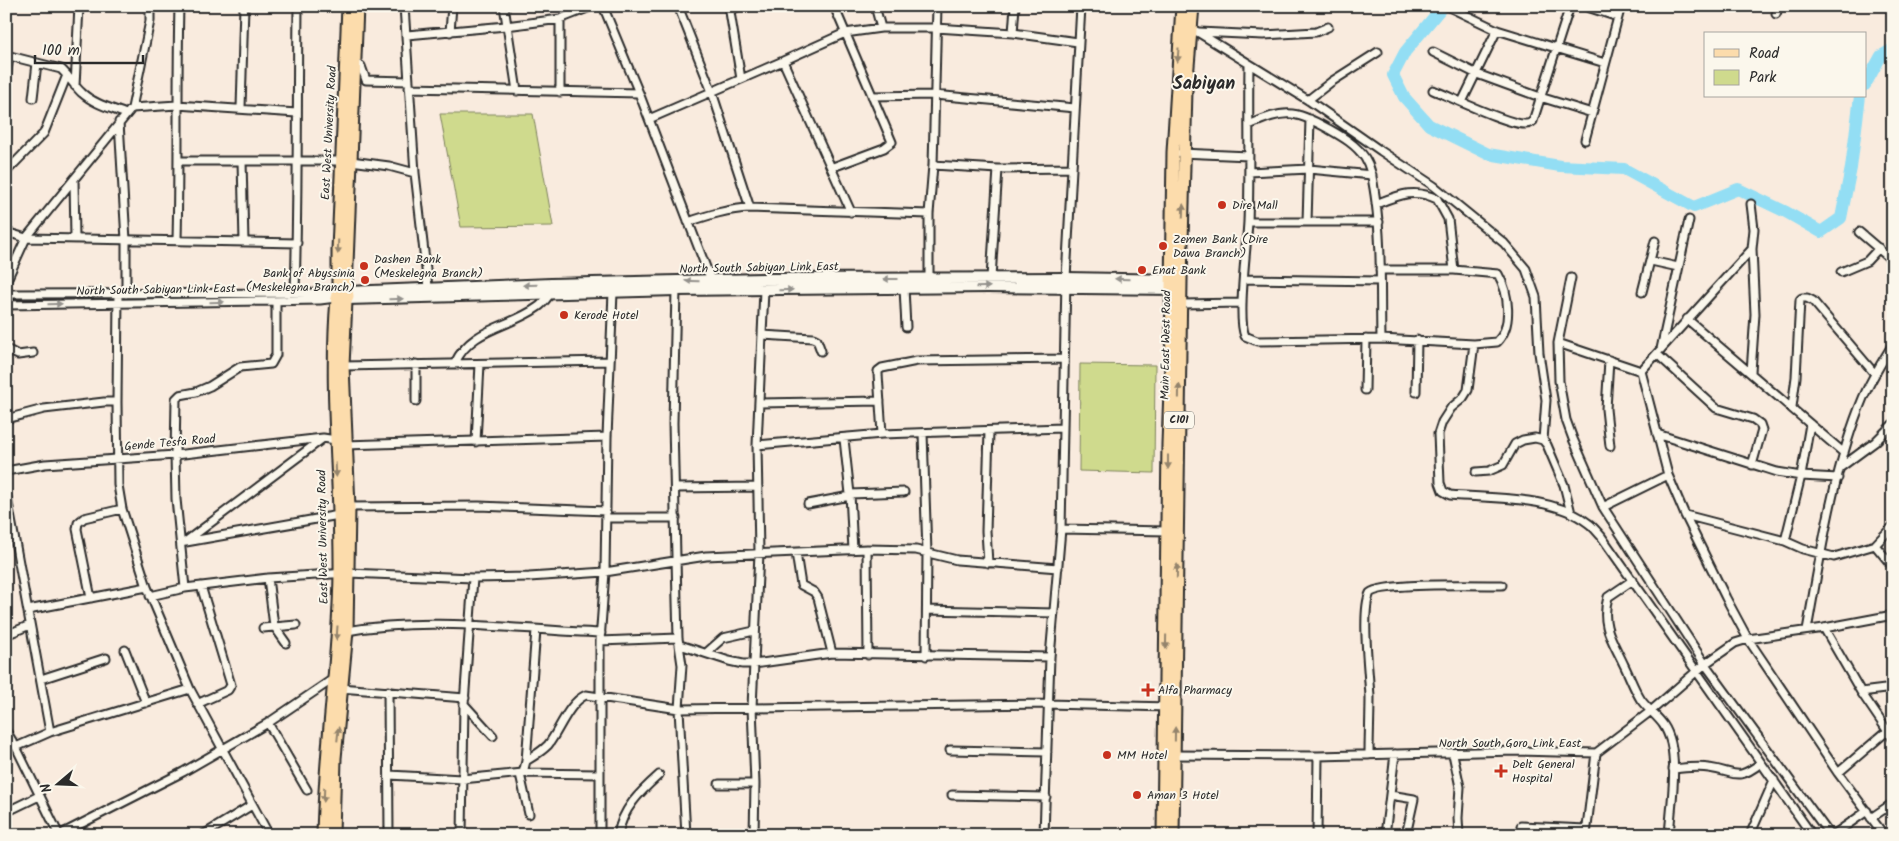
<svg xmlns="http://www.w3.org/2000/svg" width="1899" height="841" font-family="Kalam,sans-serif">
	<rect width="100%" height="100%" fill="#f9ebde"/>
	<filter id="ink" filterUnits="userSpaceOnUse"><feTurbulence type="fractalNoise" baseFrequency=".02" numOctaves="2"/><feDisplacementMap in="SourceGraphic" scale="10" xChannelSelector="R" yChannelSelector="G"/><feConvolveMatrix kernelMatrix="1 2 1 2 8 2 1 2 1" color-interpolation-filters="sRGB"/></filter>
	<g filter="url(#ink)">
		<!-- green -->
		<path fill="#cfda8d" stroke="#7d825c" d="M440 114H533L553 226 461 227Z
			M1080 364 1155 365 1154 473 1079 471Z"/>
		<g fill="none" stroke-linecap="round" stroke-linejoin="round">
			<!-- river -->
			<path stroke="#93def4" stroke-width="12" d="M1443 6 1405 52 1393 75 1404 97 1429 125 1488 154 1560 166 1624 169 1694 207 1738 189 1786 212 1821 232 1841 218 1851 168 1860 96
				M1865 85 1881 56 1893 49"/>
			<!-- street casing -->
			<g stroke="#2b2b2b" stroke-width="11">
				<path id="street" d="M404 6 415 173 428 287
					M504 6 517 91
					M603 6 639 93 712 283
					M678 6 712 92 750 208
					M729 6 741 79
					M875 6 881 28
					M1447 6 1497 30 1605 63
					M1584 6 1618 17
					M730 11 739 6
					M1776 14 1779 6
					M560 19V92
					M1191 28 1308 100 1381 151 1434 186 1504 243 1526 269 1536 297 1539 353 1546 400 1543 440
					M450 32 452 6
					M1199 32 1263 35 1316 32 1328 27
					M1013 33 1015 6
					M407 35 506 26 560 19 593 6
					M1433 52 1477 74 1540 97 1592 113
					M6 55 61 69C69 76 74 86 82 93 94 104 111 108 126 114
					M783 61 851 212
					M355 62 361 66 366 80 409 81
					M1249 65C1248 117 1250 169 1248 222 1247 245 1237 318 1245 336L1257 341 1381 339 1474 344 1497 342C1513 326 1509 293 1498 274L1454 270H1380
					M6 79 9 56
					M75 86 79 6
					M409 88 639 93
					M1433 90C1451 97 1511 126 1526 124 1530 124 1530 123 1533 121L1570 6
					M872 96 934 95 1075 108
					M33 98 37 63
					M1308 100 1331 82 1378 52
					M1462 102 1497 30
					M132 108 177 105 297 113
					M241 108 244 6
					M649 119 783 61 845 33 881 28H936L1013 33 1078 42
					M119 122 126 240V294
					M1249 125C1284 110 1293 109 1327 128 1341 136 1356 144 1365 158 1372 169 1373 183 1375 195 1382 242 1380 291 1381 339
					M1585 140 1621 6
					M1181 153 1249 156
					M179 161H351L389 166 415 173
					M242 161 244 242
					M933 165 998 169 1072 168
					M833 167 884 148 892 142 834 6
					M6 172 44 133 67 75
					M1249 172 1309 169 1372 175
					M74 179 75 239
					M1376 204C1399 195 1414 188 1437 199L1448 219 1454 270
					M1751 204 1754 229 1752 249 1641 371 1668 475 1685 515 1726 598 1748 639 1838 773 1884 835
					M688 222C709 215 728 209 750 208L929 214
					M1248 222H1379
					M1307 222 1310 119
					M6 232 26 238 297 243
					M1859 232 1893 261
					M177 240C179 162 177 84 179 6
					M1651 261 1678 267
					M1841 272 1867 261 1879 248
					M991 278 998 169
					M1571 278 1558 343 1559 381 1566 420 1573 439 1603 507 1705 664 1830 835
					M1244 279 1380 281
					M929 281V214L933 165 937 6
					M6 282 26 238 132 108 150 21V6
					M904 288 906 327
					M676 290 673 423 677 602 678 638 682 665 679 709 686 835
					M295 292C298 197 297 102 298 6
					M1642 292 1655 241
					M6 294 336 293
					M118 294 117 402 118 485 122 509 147 587 190 689 269 835
					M1181 304 1242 303
					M6 305 320 300 336 298
					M1687 319 1844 453
					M762 335 813 338 817 340 821 351
					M1558 343 1641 371
					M1474 344 1468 390 1463 398 1451 408 1442 422 1438 434 1440 483 1443 491 1450 495C1493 499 1552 495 1588 523 1593 526 1597 532 1601 536L1812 835
					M6 349 18 355 33 353
					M1661 349 1689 220
					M1657 354 1716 408 1753 419 1760 424 1762 430 1752 465
					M1609 360 1606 409 1610 446
					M455 363C471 328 509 328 538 307 543 304 547 298 551 293
					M343 366 610 361
					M1751 372 1755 314 1752 249
					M1365 390 1366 339
					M1416 392 1417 340
					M416 401V364
					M759 403 880 401
					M1792 407 1796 377 1800 300 1802 298H1807L1813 301 1875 374
					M6 419 44 409 104 402H117
					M923 433 927 553 926 656
					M882 434 878 374V371L882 368 917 361 1064 359
					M1657 434 1777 472 1801 476 1838 478
					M844 439 850 494 853 550
					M476 442 480 364
					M757 445 882 434 1063 428
					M1841 467 1875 442 1893 424
					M6 471 45 464 175 455 323 438 336 440 345 445 607 437
					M1476 472 1489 471 1503 465 1515 444 1523 440 1535 438 1543 440 1547 445 1564 485 1571 513
					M675 488 758 487
					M6 492 50 732 190 689
					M850 494 904 492
					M808 504 850 496
					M349 507 479 506 606 511
					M1603 507 1668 475
					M1685 515 1785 541 1803 549 1834 557 1875 545 1893 526
					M606 518H676
					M1061 529 1168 531
					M1785 541 1801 476 1810 424
					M185 542 322 439
					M186 542 339 515
					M1875 545 1893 567
					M867 549 868 655
					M796 553 801 585 814 592 818 598 832 653
					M988 563 986 531 989 431
					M268 578 274 626 286 643
					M1633 580 1608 597C1600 626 1613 641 1624 665 1630 677 1634 689 1641 700 1654 717 1665 719 1671 743 1677 768 1671 808 1669 835
					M185 588 176 499 175 455 176 399 180 395 196 392 210 386 240 367 271 364 276 355V301
					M150 596 185 588 268 578 348 573 473 578 529 577 605 572 706 556 867 549 916 550 957 560 1058 568
					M91 598 77 529 78 523 84 518 122 509
					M28 610 147 587
					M927 610 1054 613
					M263 628 296 625
					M1824 628 1861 692 1893 739
					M1807 630C1821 553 1833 470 1863 398 1871 379 1882 362 1893 344
					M347 631C431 616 516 630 601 633
					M6 635 30 625
					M600 641 678 638
					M680 645 729 661 743 664H754L832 653 1050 657
					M125 650 146 703
					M706 653 723 638 754 631
					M41 679 106 658
					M340 688 465 698
					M388 691 389 835
					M1861 692 1893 688
					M197 704 228 690 231 685 201 586
					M464 704 493 736
					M268 723 307 790
					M6 731 16 747
					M50 732 16 747 59 835
					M950 750 1047 752
					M1453 754 1460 787 1458 818 1459 835
					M1173 755 1318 756 1516 751 1596 753 1651 711 1705 664 1735 643 1748 639 1824 628 1893 615
					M1369 755C1369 736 1370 716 1370 697 1369 674 1361 611 1370 593 1382 582 1480 585 1502 585
					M526 761C534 756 541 752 548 745 559 731 569 702 586 695L679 709 1047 704 1169 707
					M1673 769C1685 768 1698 766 1709 768 1737 772 1736 782 1761 763
					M523 773 526 761 536 630
					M1838 773 1893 726
					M520 774 529 814
					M389 775 462 779 523 773 599 774
					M719 784H755
					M952 795 1046 797
					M1390 795 1414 799 1406 835
					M6 812 39 796
					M1871 818 1893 803
					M1521 826 1586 829
					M59 835 183 772 268 723 333 679
					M203 835 252 805
					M462 835 464 704 473 578
					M600 835V641L605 572 607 437 613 292
					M618 835C622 809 640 792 659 775
					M754 835 755 784 752 707 759 553 757 445 764 290
					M1044 835 1050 657 1061 529 1066 278 1081 6
					M1317 835 1318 756
					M1385 835 1395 754
					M1586 835 1596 753
					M1750 835 1774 780
					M1833 835 1867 811"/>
			</g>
			<!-- secondary casing -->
			<g stroke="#2b2b2b" stroke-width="14">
				<path id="secondary" d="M347 292 551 284 762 279 1066 278 1177 280
					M347 299 676 290 988 287 1177 289"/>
			</g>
			<!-- primary casing -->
			<g stroke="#2b2b2b" stroke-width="15">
				<path id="primary" d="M346 290 357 6
					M338 291 342 289 347 291 348 296 346 301H340L336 298 338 291V250L348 6
					M323 835C325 747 339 660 340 573 341 482 329 391 337 299
					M333 835 335 758 347 631 349 507 343 366 346 301
					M1163 835 1168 444 1172 335 1171 289 1173 152 1182 6
					M1173 835 1181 280 1186 90 1193 6"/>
			</g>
			<!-- street -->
			<use href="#street" stroke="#fbf7ec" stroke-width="7"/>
			<!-- secondary -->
			<use href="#secondary" stroke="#fbf7ec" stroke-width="10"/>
			<!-- primary -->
			<use href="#primary" stroke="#fcdcac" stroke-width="11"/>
		</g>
		<!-- one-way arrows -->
		<defs><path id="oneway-solid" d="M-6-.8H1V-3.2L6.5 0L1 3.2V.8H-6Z" transform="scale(1.25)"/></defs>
		<g fill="#94846c">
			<use href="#oneway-solid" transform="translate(1178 55) rotate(94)"/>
			<use href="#oneway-solid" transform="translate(1183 211) rotate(-88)"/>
			<use href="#oneway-solid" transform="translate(338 247) rotate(92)"/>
			<use href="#oneway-solid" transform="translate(1179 391) rotate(-89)"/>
			<use href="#oneway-solid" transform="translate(1168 462) rotate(90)"/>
			<use href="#oneway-solid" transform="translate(336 470) rotate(87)"/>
			<use href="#oneway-solid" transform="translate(1177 571) rotate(-89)"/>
			<use href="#oneway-solid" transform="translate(337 633) rotate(94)"/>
			<use href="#oneway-solid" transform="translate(1166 642) rotate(91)"/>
			<use href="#oneway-solid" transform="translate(338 734) rotate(-84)"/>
			<use href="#oneway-solid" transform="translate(1175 734) rotate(-89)"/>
			<use href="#oneway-solid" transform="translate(324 795) rotate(92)"/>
		</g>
		<g fill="#93918c">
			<use href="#oneway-solid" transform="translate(890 279) rotate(-180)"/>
			<use href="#oneway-solid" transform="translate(1122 279) rotate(-179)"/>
			<use href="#oneway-solid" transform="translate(692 281) rotate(-179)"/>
			<use href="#oneway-solid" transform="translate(530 285) rotate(178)"/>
			<use href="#oneway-solid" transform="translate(983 287) rotate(-1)"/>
			<use href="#oneway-solid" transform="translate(786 290) rotate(-1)"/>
			<use href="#oneway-solid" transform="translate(396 299) rotate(-1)"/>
			<use href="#oneway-solid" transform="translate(217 302) rotate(-1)"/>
			<use href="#oneway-solid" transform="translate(55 304) rotate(-1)"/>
		</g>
	</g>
	<!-- markers -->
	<g fill="#c8321e" stroke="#fbf7ec" stroke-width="2">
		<circle cx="1222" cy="205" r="5"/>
		<circle cx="1163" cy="246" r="5"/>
		<circle cx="364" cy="266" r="5"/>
		<circle cx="1142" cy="270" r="5"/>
		<circle cx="365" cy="280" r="5"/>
		<circle cx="564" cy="315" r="5"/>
		<path d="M1145.5 682.5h5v5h5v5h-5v5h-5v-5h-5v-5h5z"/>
		<circle cx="1107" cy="755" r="5"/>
		<path d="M1498.5 763.5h5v5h5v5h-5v5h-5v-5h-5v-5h5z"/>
		<circle cx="1137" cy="795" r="5"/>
	</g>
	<g text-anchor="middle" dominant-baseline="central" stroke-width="4" stroke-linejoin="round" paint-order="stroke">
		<!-- shield labels -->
		<rect fill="#fbf7ec" stroke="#696865" stroke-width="1" x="1164" y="411.5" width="30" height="17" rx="4"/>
		<g font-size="11" font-weight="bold" fill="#2b2b2b">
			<text x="1179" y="420">C101</text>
		</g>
		<!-- street labels -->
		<g font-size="12" fill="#2b2b2b" stroke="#fbf7ec">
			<text transform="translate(329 133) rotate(-87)">East West University Road</text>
			<text transform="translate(759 268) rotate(-1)">North South Sabiyan Link East</text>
			<text transform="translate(156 290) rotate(-1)">North South Sabiyan Link East</text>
			<text transform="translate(1166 345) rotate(-89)">Main East West Road</text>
			<text transform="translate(170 443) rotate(-5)">Gende Tesfa Road</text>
			<text transform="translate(323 537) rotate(-91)">East West University Road</text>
			<text x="1510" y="743">North South Goro Link East</text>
		</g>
		<!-- poi labels -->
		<g font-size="12" fill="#2b2b2b" stroke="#fbf7ec" text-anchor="start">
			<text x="1232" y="205">Dire Mall</text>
			<text x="1173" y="239">Zemen Bank (Dire<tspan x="1173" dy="14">Dawa Branch)</tspan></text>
			<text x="374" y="259">Dashen Bank<tspan x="374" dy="14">(Meskelegna Branch)</tspan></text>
			<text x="1152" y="270">Enat Bank</text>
			<text x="355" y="273" text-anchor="end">Bank of Abyssinia<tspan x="355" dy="14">(Meskelegna Branch)</tspan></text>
			<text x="574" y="315">Kerode Hotel</text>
			<text x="1158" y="690">Alfa Pharmacy</text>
			<text x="1117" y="755">MM Hotel</text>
			<text x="1512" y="764">Delt General<tspan x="1512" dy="14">Hospital</tspan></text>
			<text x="1147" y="795">Aman 3 Hotel</text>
		</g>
		<!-- district labels -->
		<g font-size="18" font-weight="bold" fill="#2b2b2b" stroke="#fbf7ec">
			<text x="1204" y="84">Sabiyan</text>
		</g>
	</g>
	<!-- margin -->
	<rect width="1899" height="841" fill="none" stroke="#fbf7ec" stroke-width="25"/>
	<rect x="12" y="12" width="1874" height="816" fill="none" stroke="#2b2b2b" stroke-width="2" filter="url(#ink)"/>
	<!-- legend -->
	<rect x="1704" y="32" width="162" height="65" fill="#fbf7ec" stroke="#a8a59f"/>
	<rect x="1714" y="49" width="25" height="8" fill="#fcdcac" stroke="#a8a59f"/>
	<text x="1749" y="58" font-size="15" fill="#2b2b2b">Road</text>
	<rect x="1714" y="70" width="25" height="15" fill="#cfda8d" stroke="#a8a59f"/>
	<text x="1749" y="82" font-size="15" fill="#2b2b2b">Park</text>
	<!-- north arrow -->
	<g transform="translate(58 784) rotate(251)" stroke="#fbf7ec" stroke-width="4" paint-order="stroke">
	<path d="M0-4L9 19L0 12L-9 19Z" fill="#2b2b2b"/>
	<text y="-8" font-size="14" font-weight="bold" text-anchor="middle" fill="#2b2b2b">N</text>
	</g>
	<!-- scale -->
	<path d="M35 55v8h108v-8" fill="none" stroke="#2b2b2b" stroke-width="2.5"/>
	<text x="42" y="55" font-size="15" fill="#2b2b2b" stroke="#fbf7ec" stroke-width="4" paint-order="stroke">100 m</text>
</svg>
